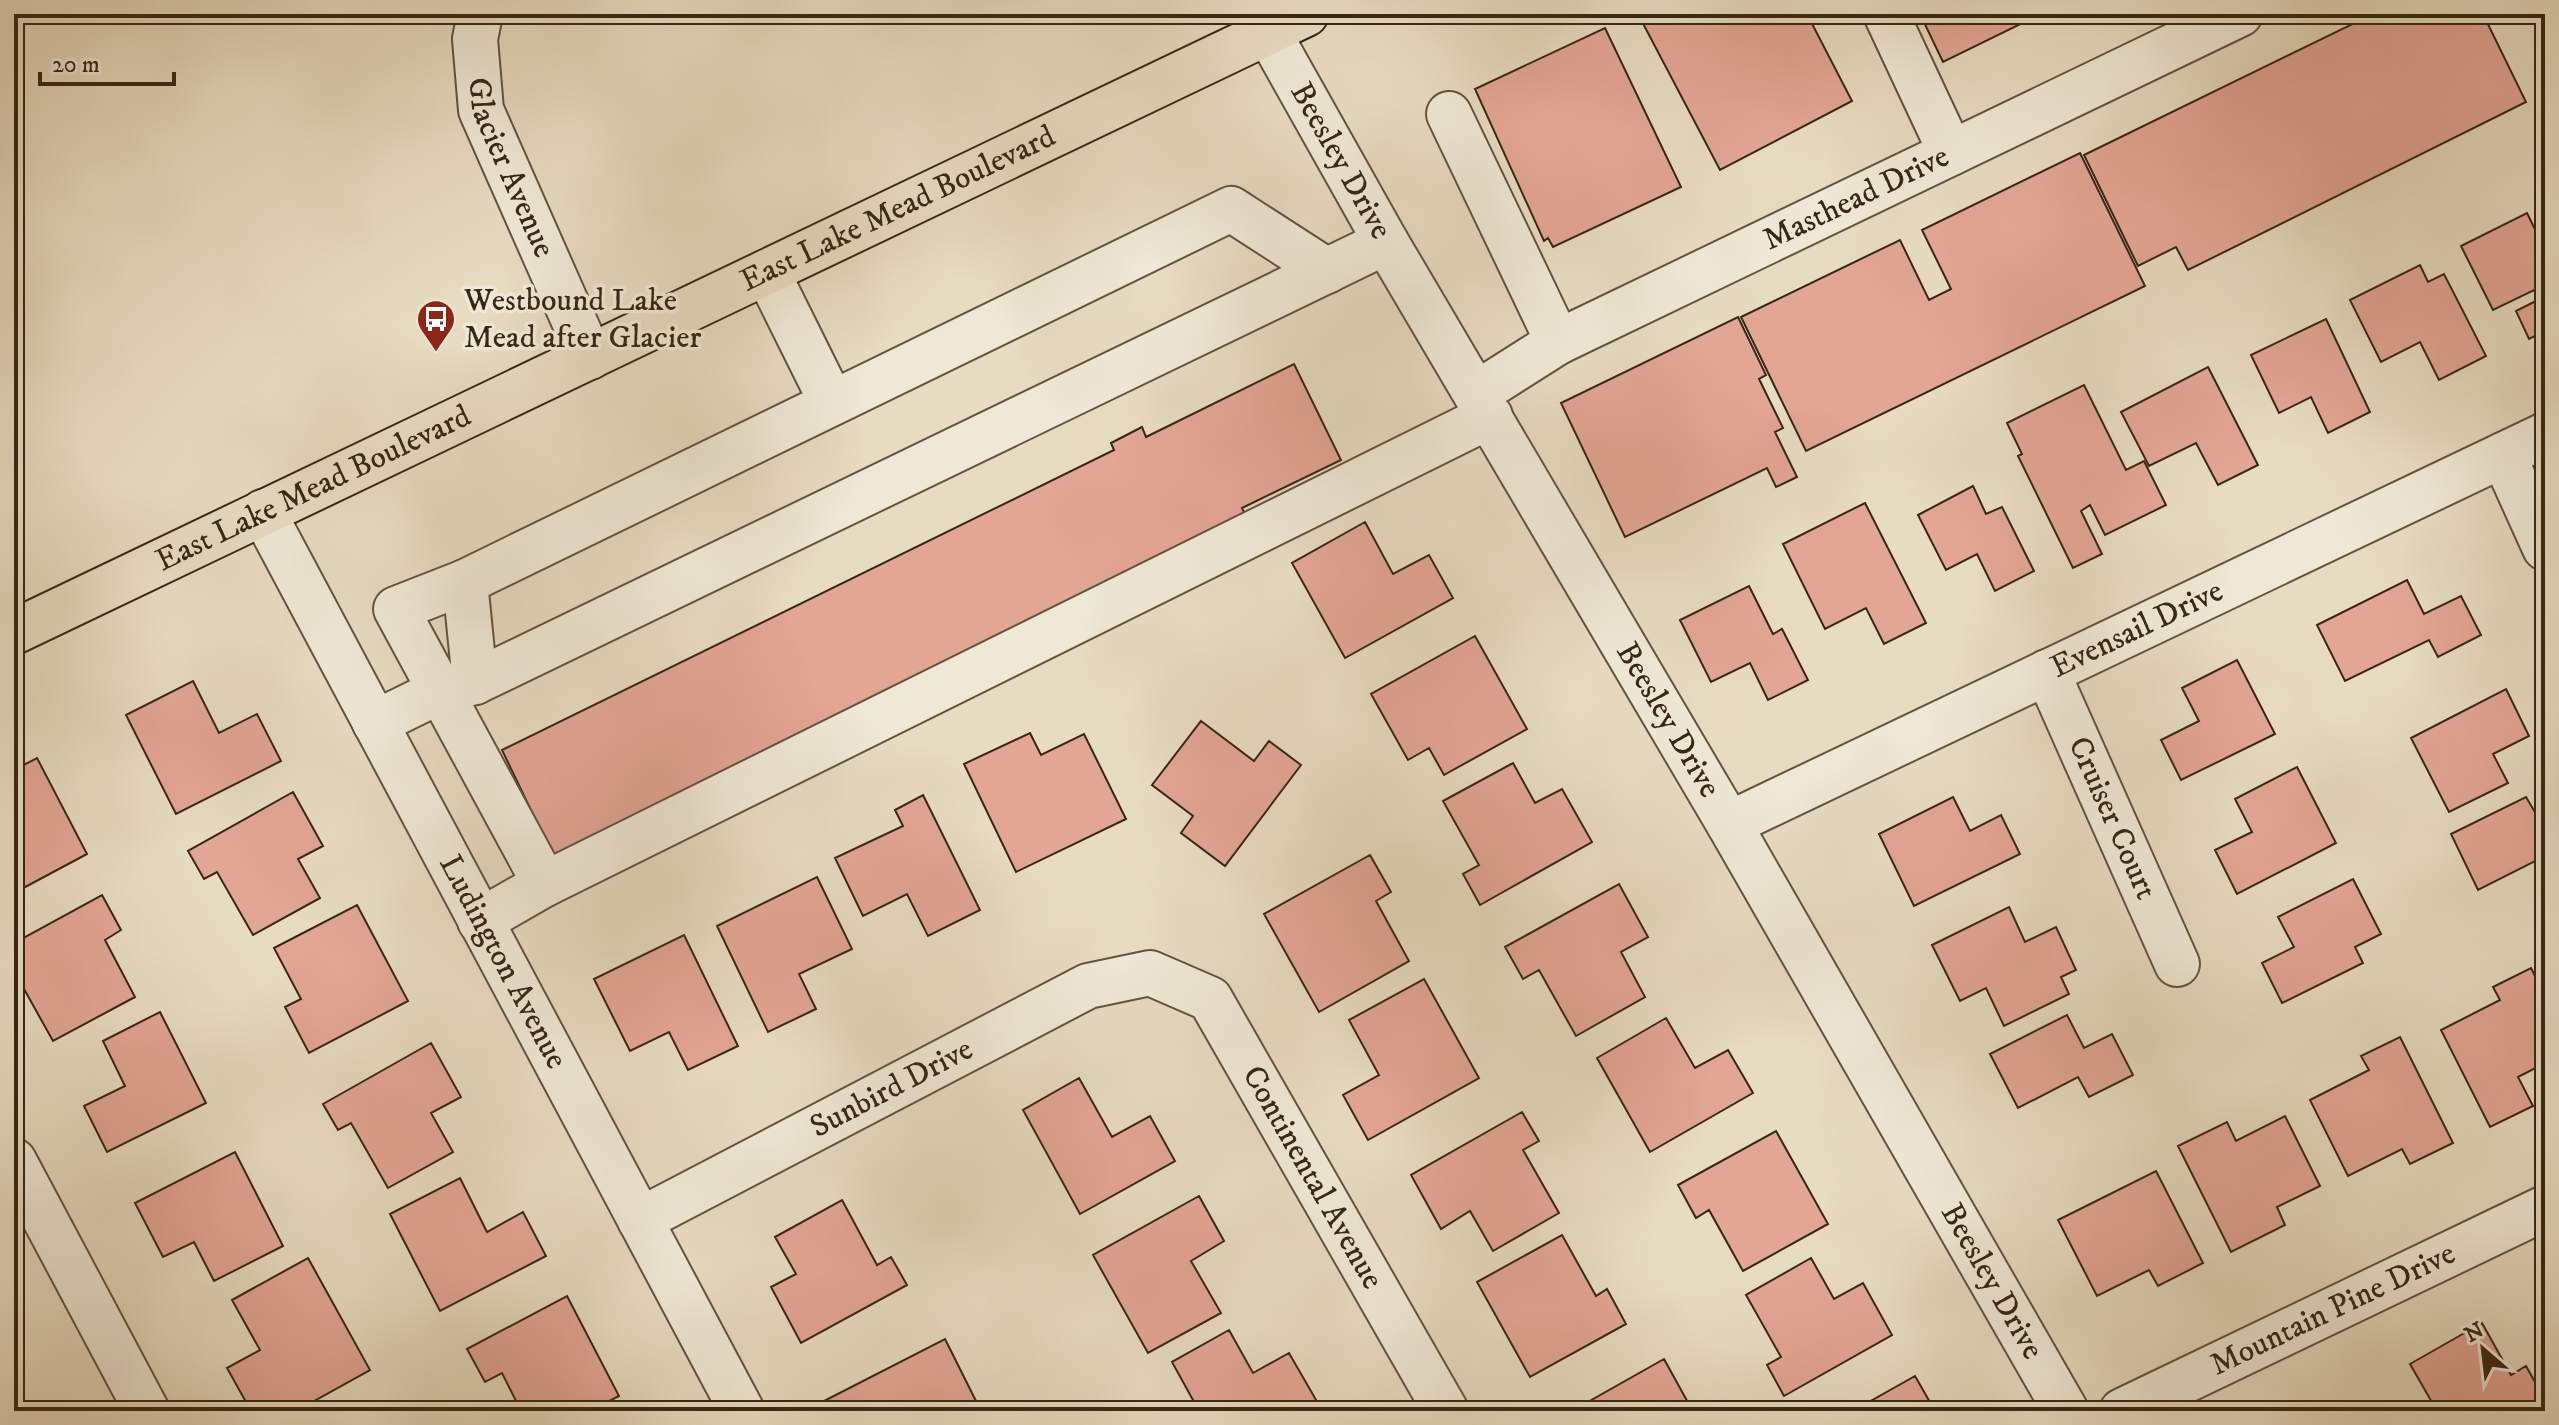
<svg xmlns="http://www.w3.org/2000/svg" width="2559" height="1425" font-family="'IM FELL DW Pica',serif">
	<rect width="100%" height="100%" fill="#e7dbc0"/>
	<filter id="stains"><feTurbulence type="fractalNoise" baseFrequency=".0025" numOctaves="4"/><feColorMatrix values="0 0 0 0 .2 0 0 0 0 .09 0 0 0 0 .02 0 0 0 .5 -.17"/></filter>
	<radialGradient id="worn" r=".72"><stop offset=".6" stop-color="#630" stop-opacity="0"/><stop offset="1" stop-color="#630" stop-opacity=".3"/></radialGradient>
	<!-- building -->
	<path fill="#e3a594" stroke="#362714" stroke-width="2" d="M1638 14H1807L1852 101 1720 170Z
		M1920 14H2041L1943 62Z
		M2373 14H2483L2526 102 2188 270 2176 247 2138 266 2084 155Z
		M1605 28 1681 187 1553 247 1548 238 1544 241 1475 89Z
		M2080 153 2145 286 1806 451 1741 317 1900 240 1929 300 1951 289 1922 230Z
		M2527 213 2545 250V331L2529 339 2516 311 2538 300 2534 290 2493 310 2461 246Z
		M2420 265 2428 282 2444 274 2486 356 2439 380 2420 342 2381 362 2350 300Z
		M1738 317 1766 375 1759 379 1783 428 1775 432 1797 477 1776 487 1767 468 1625 537 1561 403Z
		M2326 319 2370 412 2328 433 2311 397 2279 413 2251 355Z
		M1294 364 1341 460 1242 508 1247 518 554 858 502 750 1114 450 1111 443 1142 427 1146 437Z
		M2208 367 2258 465 2218 485 2196 443 2149 466 2121 412Z
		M2084 385 2126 470 2144 461 2166 505 2105 535 2090 505 2081 511 2102 554 2073 568 2018 456 2022 454 2007 423Z
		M1973 486 1986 514 2002 507 2034 571 1995 591 1977 554 1946 570 1918 515Z
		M1865 503 1926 623 1884 644 1866 608 1825 629 1783 544Z
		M1365 522 1393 574 1429 555 1453 598 1345 658 1292 563Z
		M2407 580 2424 614 2461 596 2481 635 2438 657 2429 640 2345 681 2317 625Z
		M1749 586 1773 634 1782 629 1808 680 1768 700 1750 663 1711 682 1680 620Z
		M1475 636 1527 729 1444 775 1429 748 1408 760 1371 694Z
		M2237 660 2275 734 2181 780 2161 740 2199 721 2182 688Z
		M193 681 219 733 257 714 281 761 176 814 126 715Z
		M2506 689 2529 736 2493 754 2508 783 2449 812 2411 738Z
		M1201 721 1254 761 1269 741 1301 765 1225 866 1181 833 1193 816 1152 785Z
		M1030 733 1041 755 1084 734 1126 819 1016 872 964 764Z
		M37 758 87 854 14 893V770Z
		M1513 763 1535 803 1562 789 1592 842 1480 905 1463 874 1479 865 1443 801Z
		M2297 767 2336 843 2237 894 2215 850 2252 832 2235 799Z
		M293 792 323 846 298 859 320 898 253 935 217 872 204 879 188 851Z
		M923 795 980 910 928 936 907 894 863 916 835 858 903 826 895 810Z
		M1953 797 1970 831 2001 815 2020 854 1914 906 1879 834Z
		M2526 797 2545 829V881L2535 861 2478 890 2451 834Z
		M1370 855 1391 892 1376 901 1409 961 1319 1012 1264 914Z
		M817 877 852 949 799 974 816 1009 768 1032 717 926Z
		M2353 879 2381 934 2355 947 2363 963 2282 1003 2262 963 2294 947 2278 917Z
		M1619 884 1648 937 1621 952 1645 997 1576 1036 1539 970 1523 979 1505 947Z
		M102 895 121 930 105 940 135 997 53 1041 14 971V943Z
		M357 905 408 1001 309 1053 285 1007 301 999 274 948Z
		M2009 907 2025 942 2056 927 2076 970 2061 977 2069 994 2004 1026 1986 988 1960 1001 1932 945Z
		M684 935 738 1046 688 1070 669 1032 630 1051 594 979Z
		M2531 968 2545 996V1063L2518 1077 2533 1106 2490 1127 2441 1030 2500 1000 2493 987Z
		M1424 979 1479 1078 1368 1140 1343 1095 1379 1075 1349 1020Z
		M160 1012 206 1103 107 1152 84 1106 125 1086 103 1041Z
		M2067 1015 2084 1048 2112 1034 2133 1075 2089 1097 2078 1077 2018 1108 1990 1054Z
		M1666 1018 1695 1068 1728 1050 1753 1093 1650 1152 1597 1058Z
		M2400 1037 2453 1143 2410 1164 2402 1149 2348 1176 2310 1100 2369 1070 2361 1056Z
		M431 1043 461 1097 431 1113 453 1152 388 1188 351 1123 338 1130 323 1104Z
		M1079 1078 1112 1137 1150 1116 1175 1161 1080 1214 1023 1110Z
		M1522 1112 1539 1141 1523 1150 1559 1213 1493 1251 1470 1211 1441 1229 1411 1175Z
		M2285 1116 2320 1186 2277 1207 2285 1225 2231 1252 2178 1146 2227 1122 2236 1141Z
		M1776 1131 1828 1224 1743 1271 1709 1210 1696 1218 1678 1185Z
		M235 1152 283 1246 214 1281 194 1242 163 1257 135 1203Z
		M2156 1171 2203 1263 2158 1286 2149 1270 2097 1296 2058 1220Z
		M460 1178 487 1232 523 1212 546 1256 440 1311 390 1214Z
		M1199 1196 1224 1241 1191 1261 1221 1313 1148 1353 1093 1255Z
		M842 1200 877 1265 891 1257 907 1285 801 1343 771 1287 796 1274 775 1237Z
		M1562 1235 1596 1296 1607 1289 1626 1324 1530 1377 1477 1282Z
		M308 1258 370 1370 296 1411H251L227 1368 260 1350 232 1300Z
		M1811 1258 1834 1299 1863 1283 1892 1335 1784 1396 1767 1365 1781 1357 1746 1295Z
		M567 1296 619 1396 590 1411H521L502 1373 485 1382 467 1349Z
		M2482 1323 2511 1375 2526 1366 2545 1400V1411H2437L2410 1364Z
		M1229 1330 1253 1373 1289 1353 1319 1405 1308 1411H1199L1172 1362Z
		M945 1339 981 1411H829L824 1401Z
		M1664 1359 1691 1408 1687 1411H1572Z
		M1915 1376 1935 1411H1853Z
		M368 1401 374 1411H351Z"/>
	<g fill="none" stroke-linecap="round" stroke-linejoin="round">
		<!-- minor casing -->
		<g stroke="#62543f" stroke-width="48">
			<g id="minor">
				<path id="s1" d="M480 14 475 39 481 110 590 357"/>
				<path d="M1886 14 1951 153"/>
				<path id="s2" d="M1268 32 1386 242 1729 824 2066 1411"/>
				<path d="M1449 114 1558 342"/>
				<path d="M767 272 832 403"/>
				<path id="s3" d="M1476 394 1558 342 2240 14"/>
				<path d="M2503 455 2545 548"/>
				<path id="s4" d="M263 512 742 1411"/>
				<path d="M465 582 396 609 545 884 1490 416"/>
				<path id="s5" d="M2047 672 2177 964"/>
				<path d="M475 682 465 582 1231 209 1327 271"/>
				<path d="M375 723 440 691 475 682 1386 242"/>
				<path id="s6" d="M1729 824 2545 435"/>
				<path d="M480 921 545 884"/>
				<path d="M14 1161 147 1411"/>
				<path id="s7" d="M640 1220 1088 986 1150 973 1210 999 1446 1411"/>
				<path id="s8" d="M2122 1411 2545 1208"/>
			</g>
		</g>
		<!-- major casing -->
		<g stroke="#362714" stroke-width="48">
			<g id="major">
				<path id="s9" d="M14 632 1306 14"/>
			</g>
		</g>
		<!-- minor -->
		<use href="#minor" stroke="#efe8d6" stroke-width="44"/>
		<!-- major -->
		<use href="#major" stroke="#e7dbc0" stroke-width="44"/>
	</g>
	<!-- icons -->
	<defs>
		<g id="bus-pin" transform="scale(2)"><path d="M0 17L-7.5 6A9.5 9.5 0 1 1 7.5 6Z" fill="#8f2418" stroke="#efe8d6"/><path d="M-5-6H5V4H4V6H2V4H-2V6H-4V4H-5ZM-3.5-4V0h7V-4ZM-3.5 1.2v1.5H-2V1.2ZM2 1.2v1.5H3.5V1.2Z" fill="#fff"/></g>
	</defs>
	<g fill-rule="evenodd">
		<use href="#bus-pin" x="436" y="319"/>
	</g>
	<g text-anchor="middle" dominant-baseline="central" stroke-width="7" stroke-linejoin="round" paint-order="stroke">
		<!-- street labels -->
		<g font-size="32" fill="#362714" stroke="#efe8d6">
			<text stroke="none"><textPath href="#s2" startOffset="148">Beesley Drive</textPath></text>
			<text stroke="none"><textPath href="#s1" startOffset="160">Glacier Avenue</textPath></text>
			<text stroke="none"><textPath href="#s3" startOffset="428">Masthead Drive</textPath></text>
			<text stroke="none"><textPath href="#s9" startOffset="980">East Lake Mead Boulevard</textPath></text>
			<text stroke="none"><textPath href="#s9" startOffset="332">East Lake Mead Boulevard</textPath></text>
			<text stroke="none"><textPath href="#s6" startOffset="452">Evensail Drive</textPath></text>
			<text stroke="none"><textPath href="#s2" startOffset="796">Beesley Drive</textPath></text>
			<text stroke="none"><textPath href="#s5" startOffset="160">Cruiser Court</textPath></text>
			<text stroke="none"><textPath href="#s4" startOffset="510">Ludington Avenue</textPath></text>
			<text stroke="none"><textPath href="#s7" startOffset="284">Sunbird Drive</textPath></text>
			<text stroke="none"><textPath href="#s7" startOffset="840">Continental Avenue</textPath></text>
			<text stroke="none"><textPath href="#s2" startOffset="1444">Beesley Drive</textPath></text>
			<text stroke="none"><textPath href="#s8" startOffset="234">Mountain Pine Drive</textPath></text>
		</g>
		<!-- poi labels -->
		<g font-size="32" fill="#362714" stroke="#efe8d6" text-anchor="start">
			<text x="464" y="301">Westbound Lake<tspan x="464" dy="37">Mead after Glacier</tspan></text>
		</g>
	</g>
	<!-- margin -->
	<rect width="2559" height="1425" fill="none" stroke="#e7dbc0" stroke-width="48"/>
	<rect x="16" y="16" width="2527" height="1393" fill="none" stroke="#362714" stroke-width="4"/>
	<rect x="24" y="24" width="2511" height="1377" fill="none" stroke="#362714" stroke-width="2"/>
	<!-- north arrow -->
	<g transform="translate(2483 1349) rotate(332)" stroke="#efe8d6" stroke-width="6" paint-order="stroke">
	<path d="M0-6L14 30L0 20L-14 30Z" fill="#362714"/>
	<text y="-12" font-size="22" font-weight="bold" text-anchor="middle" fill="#362714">N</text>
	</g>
	<!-- scale -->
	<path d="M40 72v12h134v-12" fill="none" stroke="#362714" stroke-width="4"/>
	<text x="52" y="72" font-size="24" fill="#362714" stroke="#efe8d6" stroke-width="6" paint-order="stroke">20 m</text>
	<rect width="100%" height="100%" filter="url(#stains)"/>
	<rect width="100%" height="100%" fill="url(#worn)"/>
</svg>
